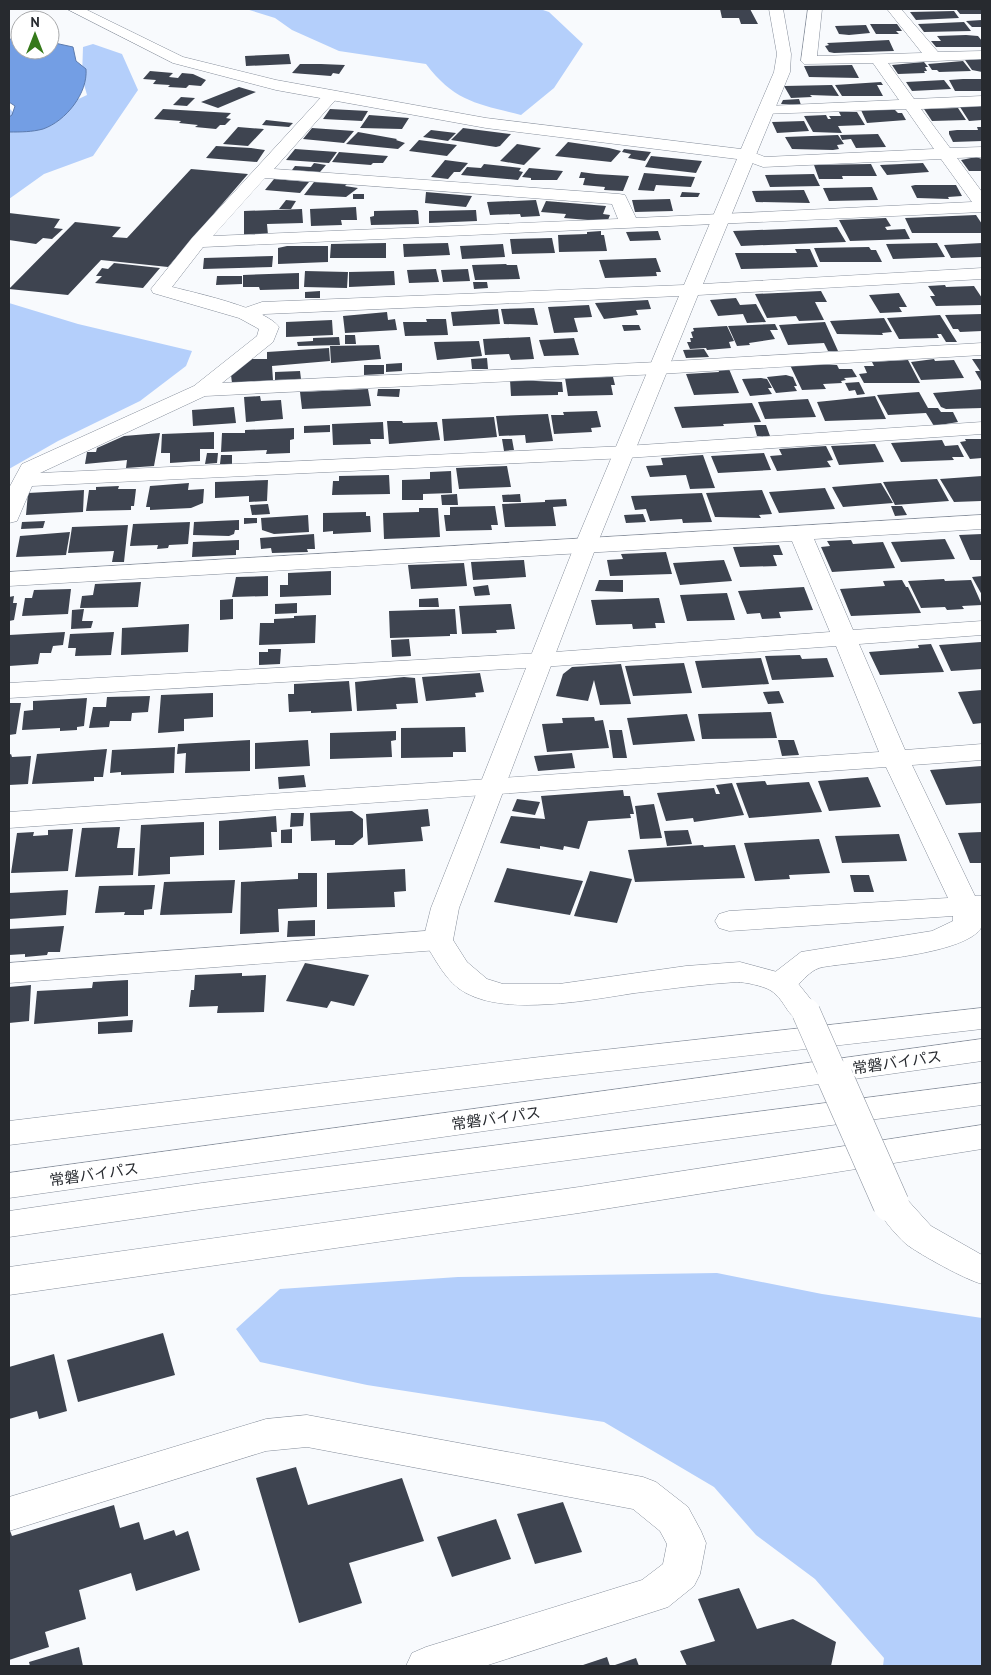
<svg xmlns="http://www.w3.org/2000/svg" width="991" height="1675" font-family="'PT Sans','Noto Sans JP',sans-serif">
	<rect width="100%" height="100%" fill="#f8fafd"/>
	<!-- green -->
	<path fill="#b4cffb" d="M246 9H540L549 12 583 44 554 88 521 115C478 104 455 102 426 64L339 51 292 30 275 18Z
		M93 44 122 54 138 90 93 156 44 174 9 199V108L14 113H49L87 95 82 77 83 47Z
		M9 303 78 324 192 351 186 366 140 401 58 441 9 469Z
		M717 1273 822 1294 982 1318V1666H883L884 1658 815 1579 756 1535 714 1487 604 1422 367 1385 260 1362 236 1329 280 1289 458 1277Z"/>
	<!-- water -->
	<path fill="#739ee4" stroke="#5c7bae" d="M9 39 20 40V50H50V42L73 47 76 61 86 69C88 93 66 121 43 129 32 132 21 132 9 132V117L12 115 15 106 9 102Z"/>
	<!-- building -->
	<path fill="#3e4450" d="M720 9H750L758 24H741L739 18H722Z
		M956 9H982V14H960Z
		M954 11 959 18 916 20 910 12Z
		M982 20V27H972L966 21Z
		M964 22 971 31 924 32 918 24Z
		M870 24H897L902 31H896L899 34H876Z
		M866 25 870 33 849 35 839 34 835 26Z
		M966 35 978 36 982 41V47H936L931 41H941L937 36Z
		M889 40 894 51 834 53 829 52 825 46 829 45 827 43Z
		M289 54 291 64 246 66 245 56Z
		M982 59V72L972 70 965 60Z
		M963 61 971 71 939 72 937 70H932L928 64Z
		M924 62 928 67H925L927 71H924L925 73 898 74 892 65Z
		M300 64H321L345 65 339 74 333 73 331 76 292 73Z
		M852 65 859 78 809 77 804 66Z
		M150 71 173 73 169 77 178 78 182 73 193 74 206 80 201 86 189 85 186 88 168 87 170 85 153 84 156 80 143 79Z
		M963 79H982V91H955L949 80Z
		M944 80 951 89 912 91 906 82Z
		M881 82 883 85H877L883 96H842L835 85Z
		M832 85 839 96 810 95 812 97 791 98 784 86Z
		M239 87 256 92 218 108 201 102Z
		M181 97 195 98 187 106 173 105Z
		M799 99 801 105 781 104 783 100Z
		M982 106V120L969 121 960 107Z
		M958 108 966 120 932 121 924 109Z
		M163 109 231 113 226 118 231 119 225 125H220L216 129 195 127 198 125 179 123 181 121 154 119Z
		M330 109 368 111 362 121 323 119Z
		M861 110H895L898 113H902L906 120 867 123Z
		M839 112H857L865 125 838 126 842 133 813 132 804 116 826 115 828 119H831L829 116H841Z
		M369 115 409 118 402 129 360 128Z
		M266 120 293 123 289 127 262 125Z
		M804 121 809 131 777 133 772 122Z
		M238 127 264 129 248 146 223 144Z
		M977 127H982V141L953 142 949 134V131L957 130H978Z
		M312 128 354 131 344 143 303 139Z
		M463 128 511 134 500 146 496 147 451 140Z
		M431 130 456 133 448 141 423 137Z
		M358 132 397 139 396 140 405 143 398 149 346 144Z
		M878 134 886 147 856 148 851 139 842 140 840 135Z
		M838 135 844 144 837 145 839 149 833 150 792 149 785 137Z
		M419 140 457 145 447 156 409 151Z
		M568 142 609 148 621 151 611 162 555 156Z
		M517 144 541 148 524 165 500 161Z
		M216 146 251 148 265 150 257 162 206 158Z
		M295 149 337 152 329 163 286 160Z
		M624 149 651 152 645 161 628 158 631 154 622 152Z
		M339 152 388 156 383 163H373L371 165 332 162Z
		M651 156 702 161 696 173 645 167Z
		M976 157 982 159V171H969L961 160Z
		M445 160 468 163 460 172H454L448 179 431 177Z
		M314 163 326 165 320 172 292 170 295 166 311 167Z
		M923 163 929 172 887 175 880 165Z
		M484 164 521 168 519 171 523 172 518 180 461 175 467 167 481 168Z
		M871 164 877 176H842L843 179H819L814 165Z
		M529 168 563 171 557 180H531V178L522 177Z
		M191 169 248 174 168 267 101 260 68 295 9 289 75 222 121 227 112 237 127 238Z
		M581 172 596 174 629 176 623 191 604 190 605 187 583 185 585 178H579Z
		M644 173 695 177 691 187 656 185 654 191 638 190Z
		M814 174 820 186 770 187 765 175Z
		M274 179 309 182 300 193 265 190Z
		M314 182 347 184 345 186 358 188 346 197 304 195Z
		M915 185H956L962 196 948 197 949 199 917 198 911 186Z
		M872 187 878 200 829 201 823 188Z
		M804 190 810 203 756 202 752 191Z
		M426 192 472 196 466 207 425 203Z
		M682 192 700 193 698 197H680Z
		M353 194H364V199H353Z
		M670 199 673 211 635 212 632 200Z
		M286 200 296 201 291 209H279Z
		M536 200 540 216 521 217 520 214 490 215 487 202Z
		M546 201 606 206 603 214 610 215 608 220 600 221 564 218 566 214 541 212Z
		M356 207 357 220H341L342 225 311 226 310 209Z
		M302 209 303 223 267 224 268 235 244 236V211Z
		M416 210 418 211 419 224 371 225 370 217 374 216V211Z
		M476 210 477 221 429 223V211Z
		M9 213 60 219 54 228 63 229 52 239 43 238 36 244 9 240Z
		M976 215 982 224V233H912L905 218Z
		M886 218 891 226 885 227 887 230 905 229 910 239 850 241 839 220Z
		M837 227 846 242 741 246 733 231Z
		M601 231V235H604L607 251 559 252 558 235 587 234V232Z
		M658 231 661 240 630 241 626 232Z
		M552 238 555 253 512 254 510 239Z
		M386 243V258H330L331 244Z
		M448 243 450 255 404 257 403 244Z
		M937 243 945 257 893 259 886 244Z
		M982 243V257L951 258 944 245Z
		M503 244 505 257 462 259 460 246Z
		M287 246H328V262L278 264V248Z
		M869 247 871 250H876L882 262H820L814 248Z
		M795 249H810L818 267 741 269 735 253H797Z
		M273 256 272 267 203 269 204 258Z
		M656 258 661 272H656L657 276 605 278 599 260Z
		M114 263 160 268 143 288 95 283 102 276H96L102 268 108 269Z
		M506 264 507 265H517L520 279 475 280 472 265Z
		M436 269 439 282 409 283 407 270Z
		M468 269 470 281 443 282 441 270Z
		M305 271 348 272 347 288 304 287Z
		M394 271 395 285 349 287V272Z
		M299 273V289L260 290 259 287H243V275Z
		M217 276H242V284L216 285Z
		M473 282H487L488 288 474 289Z
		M945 285 946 287 974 286 982 298V305L936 306 930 296H935L928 286Z
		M320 291V298H305V292Z
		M821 291 827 302H815L824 320 799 321 796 316 767 318 755 294Z
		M899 293 907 307H899L902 312 880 313 869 295Z
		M736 298 740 305 756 304 766 322 747 323 743 314 718 316 710 300Z
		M648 300 651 309 636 310 638 315 604 319 595 303Z
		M589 305 592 317 574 318 578 332 554 333 548 307Z
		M534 308 538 325 504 324 501 309Z
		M498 309 500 324 453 326 451 312Z
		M387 312 388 320 395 319 397 330 345 333 343 316Z
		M982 314V331L960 332 958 329H953L945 315Z
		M940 315 957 342H946L941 334H937L939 338 899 339 887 318Z
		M884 318 892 332 882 333 883 335 837 334 830 321Z
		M426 319H446L448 335 405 336 403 322H427Z
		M332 320 333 335 286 337V322Z
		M825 322 838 351H828L824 343 788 345 779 325Z
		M775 324 778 330H770L775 339 749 343 750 345 737 346 728 326Z
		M622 325H639L641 330 624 331Z
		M727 326 734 341 729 342 731 348 707 350 706 348 690 349 687 342H691L690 338H693L691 332 694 331 693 328Z
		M345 335H355L356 344H345Z
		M339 337 340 345 298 346 297 342 313 341V338Z
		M530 337 534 359 511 360 509 354 485 355 483 339Z
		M574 338 579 355 544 356 539 340Z
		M479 341 482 356 437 360 434 342Z
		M379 345 381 359 331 363 330 346Z
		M329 348 330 361 272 366 273 380 232 383 231 375 251 359H267V352Z
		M704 349 709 357 686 358 683 350Z
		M487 358 488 369H472L471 359Z
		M934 359 935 361 954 360 964 378 921 380 911 362Z
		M972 359H982V383L975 371H980Z
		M908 360 920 383H864L859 374 867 373 864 366H874L872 362Z
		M402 363V371L386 372V364Z
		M815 364 837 365 839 369H852L857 377 844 378 846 380 841 381 842 383 823 384 826 389 802 390 790 365Z
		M364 365H384V374L364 375Z
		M718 369H729L739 393 694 395 686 374 719 372Z
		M300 371 301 379 275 380V372Z
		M786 375 793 377 797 386H794L797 391 776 393 767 377Z
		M613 377 615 385H611L613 395 568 396 565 378Z
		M761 378 767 379 772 388H768L772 394 750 396 742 379Z
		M510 380 562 382 563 392H558V395L511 396Z
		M859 382 865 394 857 395 855 390 849 391 845 383Z
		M368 389 371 406 302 409 300 392Z
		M378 389H400L399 397 377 396Z
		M982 389V408L946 409 941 407 933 393Z
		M919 392 928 408H938L941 412H953L958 422 934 426 926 413 888 415 877 395Z
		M260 396 261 401 281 400 283 419 246 422 244 397Z
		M875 396 886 419 825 421 817 402Z
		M808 399 816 417 765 419 758 402Z
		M752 403 761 422 723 424 724 426 682 428 674 407Z
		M234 407 236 423 193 426 192 410Z
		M597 411 601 427 591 428 592 432 554 434 551 415H564L563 412Z
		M548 414 553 441 526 443 525 435 499 436 496 416Z
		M494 417 497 437 444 441 442 419Z
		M387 421H402L403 423 437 422 440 440 389 444Z
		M383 422 384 439H370L371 444 333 445 332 424Z
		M330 425V432L304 433V426Z
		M754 425H766L770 436H757Z
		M294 428V439L290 440V453L266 454 267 450 221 452 222 433H245V430Z
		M214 432V449H200V461L170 463V453H161L162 434Z
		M160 433 154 466 126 468 127 460 85 464 87 452H96L97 448 124 436Z
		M502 439H512L514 450 504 451Z
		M965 439H982V458L970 459 960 442 966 441Z
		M942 440 945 446 958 445 964 457H952L954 460 901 462 891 443Z
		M875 444 884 462 839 465 831 446Z
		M826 446 833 460 827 461 831 467 777 471 770 456 782 455 779 449Z
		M207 453H218L217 463 205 464Z
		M764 453 771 470 718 473 711 456Z
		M221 455H232V464H220Z
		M703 455 715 488 690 489 686 475 650 477 646 466 663 465 661 458Z
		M507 466 511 487 459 489 456 468Z
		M451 471 452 493 423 494V500H402V480L430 479V472Z
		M389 475 390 494 332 495 333 481H339V476Z
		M982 476 981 501 954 502 940 479Z
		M937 479 949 501 895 505 883 482Z
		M268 480 267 501 249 502V496L215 498V482Z
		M189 483 188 490 204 489 203 503 191 508 150 510V507H146L150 486Z
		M881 483 893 503 843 507 832 487Z
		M119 486 118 489H136L134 506H131V510L86 511 89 490H96V487Z
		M825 488 835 509 779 513 769 492Z
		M84 490 83 512 26 515 28 493Z
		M762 490 772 514 759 515 761 518 715 517 706 493Z
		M702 493 712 522 683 523 682 519 650 521 646 509 635 510 631 496Z
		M457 494 458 505H442L441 495Z
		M520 494 521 502H503L502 495Z
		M566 499 567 506 553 507 556 526 505 527 502 504 545 502V500Z
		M268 504 270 514 252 515 250 505Z
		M495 506 498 525H491L492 530 446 531 444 515H450V507Z
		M891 506H902L907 515 895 516Z
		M419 508H438L440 537 384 539 383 513 419 512Z
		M366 512V516H370L371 532 333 534V531L323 532V513Z
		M643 514 646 522 626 523 624 515Z
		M308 515 309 532 274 534 262 530 261 518Z
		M244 518H257V523L244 524Z
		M239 520V530H235L234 534 229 536 193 535 194 522Z
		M45 521 43 528 21 529 22 522Z
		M190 522 188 544 169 545 168 548 157 549 158 545 130 546 133 524Z
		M128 525 124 562H112L114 551 68 553 72 527Z
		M70 532 66 555 16 557 20 536Z
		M314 534 315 549H307L308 552 272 553 271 548 261 549 260 538Z
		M982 534V560H970L959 535Z
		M945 539 955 559 901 562 891 542Z
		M239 540V550H236V555L192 557 193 542Z
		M851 540 853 544 883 542 895 568 832 572 821 547 830 546 827 541Z
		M779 545 783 555H773L777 566 740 567 733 547Z
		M666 552 672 574 610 576 607 560 623 559 621 554Z
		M524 560 526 577 473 580 471 562Z
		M724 560 732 581 680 585 673 563Z
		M464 563 467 586 411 589 408 565Z
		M331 571V595L280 597V585H288V573Z
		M268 576V596L232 597 236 577Z
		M982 576V595L972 577Z
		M944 579 945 581 971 580 982 605 962 606 964 609 947 610 945 607 921 608 908 581Z
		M599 580H623V592L595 591Z
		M902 580 906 587H908L921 613 851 616 840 589 885 586 883 581Z
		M141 582 138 607 80 608 82 596 93 595 95 584Z
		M488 585 490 595 475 596 473 587Z
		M804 587 813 610 779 612 781 618 762 619 760 613 747 614 738 591Z
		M71 589 68 614 22 616 25 598H32L34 590Z
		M727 593 735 620 687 621 680 595Z
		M14 596 13 603H17L14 620 9 621V597Z
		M438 598 439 607H419V599Z
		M659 598 665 623H655L656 628 633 629 632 624 596 625 591 600Z
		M233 599V619L220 620V600Z
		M297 603V613L275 614V604Z
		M511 604 515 629 496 630 497 633 462 634 459 606Z
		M84 609 82 621H93L91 628 71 629 72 610Z
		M455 609 457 634H450V636L390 638 389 611Z
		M316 615 315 643 259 645 260 623H274V619L294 618V616Z
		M189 624 188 652 121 655 122 628Z
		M65 632 63 645 53 646 51 653H40L38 664 9 666V635Z
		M114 632 111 655 75 656 76 648H68L70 634Z
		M409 639 411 656 392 657 391 640Z
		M981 642 982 669 951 671 939 645Z
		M931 644 944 672 880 675 869 652 919 648 918 645Z
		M268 649H281L280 664 259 665V652H268Z
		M800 655 802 659 827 658 834 677 772 680 765 656Z
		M761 658 769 684 702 688 695 661Z
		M684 663 692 693 633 696 625 666Z
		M621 664 631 704 600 705 594 680 588 701 556 696 563 674 572 667Z
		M480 673 484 692 475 693 476 697 426 701 422 677Z
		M404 677 415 678 418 703 396 704 397 709 357 711 355 682Z
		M349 681 352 711 311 713V711L289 712 288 694H294V684Z
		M982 690V723L973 724 958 692Z
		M779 691 784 703 768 704 763 692Z
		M213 693V717L184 719V731L158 733 161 695Z
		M150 696 148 712 132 713 131 721H110L109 727 89 728 93 707H106L107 697Z
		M87 698 84 726 77 727V730L60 731V728L22 730 24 711 33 710V701Z
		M9 703H21L16 734 9 735Z
		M771 712 777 738 702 739 698 714Z
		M687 714 695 741 633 745 627 718Z
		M594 717 595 721 603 720 609 748 547 752 542 724 563 723 562 718Z
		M465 727 466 752H453V757L401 758V728Z
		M609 730H622L627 758H613Z
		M396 731V740L391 741 392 757 330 759V733Z
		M250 740V771L185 773 186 753 177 754 178 744Z
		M308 740 310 766 255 769V743Z
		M778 740H794L799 755 782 756Z
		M175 747 174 773 121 775V772L110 773 112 750Z
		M107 749 103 777H94V781L32 784 37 754Z
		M572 753 575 768 538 771 534 756Z
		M11 754 12 757 31 756 28 784 9 785V755Z
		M982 766V803L946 805 930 770Z
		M304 775 306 787 279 789 278 777Z
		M868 777 881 807 829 811 818 781Z
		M765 781 767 785 809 782 822 812 749 818 736 783Z
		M732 783 744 815 694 822 693 818 666 821 657 793 714 788 716 794H720L716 785Z
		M623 790 624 796H630L634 814H630L631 818 588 821 579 849 564 846 563 850 540 846V849L500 843 511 816 545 819 541 796Z
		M517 799 540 802 535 815 512 811Z
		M654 804 662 838 640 839 635 806Z
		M428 809 430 826 421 827 423 841 368 845 366 814Z
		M352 811 363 819V837L353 845H335V840L311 841 310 813Z
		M291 813H304L303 826 290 827Z
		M276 816 277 832H271L272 847 219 850V821Z
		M204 822V855L170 857V874L138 876 141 825Z
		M120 827 117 848H135L133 875 75 877 82 828Z
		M73 829 68 871 11 873 17 833 34 832 33 836 48 835V830Z
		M292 829V843H281V830Z
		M688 830 692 844 667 846 664 831Z
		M982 832V863H970L958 833Z
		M899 834 907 861 842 863 835 836Z
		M819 839 830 873 789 875 790 879 755 881 744 843Z
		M703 845 704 847 735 845 745 878 635 882 628 850Z
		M507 868 583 881 570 915 494 902Z
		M405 869 406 891 394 892 395 907 327 909V873Z
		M590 871 632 879 617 923 574 916Z
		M298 873H317V907L278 909 279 932 240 934 241 882 298 879Z
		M850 875H869L874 892H854Z
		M235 880 232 913 160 915 164 882Z
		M155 885 152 909 144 910V915H124L125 912 95 913 99 886Z
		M68 890 66 915 9 919V893Z
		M315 920V936L287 937 288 921Z
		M64 926 60 952H48L47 955 25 957V954L9 955V929Z
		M305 963 369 975 354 1006 331 1001 327 1008 286 1001Z
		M242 973V976L266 975 264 1012 217 1013 218 1006 189 1007 191 990H194L195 975Z
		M128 980V1016L34 1024 37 991 92 988 93 982Z
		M31 985 29 1021 9 1023V987Z
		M133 1020 132 1032 98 1034V1022Z
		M163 1333 175 1375 78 1402 67 1360Z
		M54 1354 67 1411 39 1419 37 1411 9 1419V1367Z
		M296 1467 308 1505 402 1478 424 1541 349 1563 362 1603 299 1623 256 1478Z
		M563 1502 582 1552 535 1564 517 1514Z
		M114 1505 120 1528 139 1522 144 1540 174 1530 176 1536 188 1531 200 1570 136 1591 131 1573 79 1590 86 1619 45 1632 49 1647 9 1660V1528L12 1536Z
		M496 1519 511 1559 452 1577 437 1537Z
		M739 1588 757 1629 793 1619 836 1642 831 1666H687L680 1651 715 1641 698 1599Z
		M79 1647 83 1666H30L29 1662Z
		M607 1657 610 1666H580Z
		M636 1658 639 1666H612Z"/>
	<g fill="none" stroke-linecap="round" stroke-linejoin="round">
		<!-- minor casing -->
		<g stroke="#858d9a" stroke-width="1">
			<path id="minor" d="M808 9H822L817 56 922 53 887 9H901L938 52 982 51V59L888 63 914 99 982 96V106L921 109 950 148 982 147V157L957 158 982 192V212L203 247 172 287C196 293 265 308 279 327L273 342 222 383 658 362 982 343V355L658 374 205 396 40 473 626 446 982 422V434L626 458 32 486 17 521 9 523V488L22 464 194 386 257 336 259 329 239 318 153 293 151 289 192 238 325 93H337L339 96 274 169 619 194 625 195 636 218 972 202 941 159 763 167 741 159 739 155 741 151 747 150 765 157 934 149 906 109 761 114 759 111 767 106 899 100 873 63 804 64 801 61ZM265 178 612 204 618 219 213 236Z
				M982 515V529L814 539 853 630 982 621V635L859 644 905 750 982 744V760L912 765 975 896H982C982 906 986 925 978 932 952 956 860 961 823 967 801 971 800 999 770 990L766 983 770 976 801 952 932 931 953 921V916L729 931 719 928 715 921 719 914 729 911 948 898 886 767 9 828V812L879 752 836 646 541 667 9 698V683L541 653 830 632 792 541 9 586V572Z
				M438 930 448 933 453 940 448 947 438 950 9 983V963Z
				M307 1415 643 1477 656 1482 688 1507 701 1531 706 1543 700 1574 694 1586 668 1607 485 1666H406L412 1653 426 1647 642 1580 663 1564 667 1544 660 1531 633 1509 307 1447 266 1451 9 1531V1497L266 1419Z"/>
		</g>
		<!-- tertiary casing -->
		<g stroke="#858d9a" stroke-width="1">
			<path id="tertiary" d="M67 9H85L183 57 276 80 486 118 741 149 774 72 777 54 769 9H783L791 54 790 72 703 284 982 268V279L698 295 596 547 459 908 453 940 467 962 487 979 503 984H559L686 966 740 962 792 976 821 1012 817 1019C786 1028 790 1002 770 990 763 986 745 982 737 982 703 984 669 989 635 993 589 1000 508 1016 466 993 446 983 435 958 423 940L431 908 574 547 679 296 265 314 246 320 239 318 236 314 239 310 262 302 684 285 737 159 486 128 276 90 173 63Z
				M891 1191 903 1195 931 1226 982 1255V1284C966 1280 919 1254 906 1244 894 1233 882 1218 874 1204L879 1195Z"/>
		</g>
		<!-- trunk casing -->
		<g stroke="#858d9a" stroke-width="1">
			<path id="trunk" d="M982 1008V1029L540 1079 9 1145V1121L540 1057Z
				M982 1039V1061L9 1198V1173Z
				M982 1083V1105L202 1209 9 1237V1211L202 1183Z
				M982 1125V1149L579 1213 9 1295V1267L579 1187Z"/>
		</g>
		<!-- minor -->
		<use href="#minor" fill="#fff" fill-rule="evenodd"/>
		<!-- tertiary -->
		<use href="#tertiary" fill="#fff" fill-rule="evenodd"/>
		<!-- trunk -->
		<use href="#trunk" fill="#fff" fill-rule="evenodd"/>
		<!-- tertiary-bridge-far1 casing -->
		<g stroke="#858d9a" stroke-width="29" stroke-linecap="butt">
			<path id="tertiary-bridge-far1" d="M806 1012 835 1078"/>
		</g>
		<!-- tertiary-bridge casing -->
		<g stroke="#858d9a" stroke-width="37" stroke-linecap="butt">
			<path id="tertiary-bridge" d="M835 1077 891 1204"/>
		</g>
		<!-- tertiary-bridge-far1 -->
		<use href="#tertiary-bridge-far1" stroke="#fff" stroke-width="28"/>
		<!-- tertiary-bridge -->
		<use href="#tertiary-bridge" stroke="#fff" stroke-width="36"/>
	</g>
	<g text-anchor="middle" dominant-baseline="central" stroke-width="5" stroke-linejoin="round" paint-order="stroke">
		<!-- street labels -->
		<g font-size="15" fill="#272a2f" stroke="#fff">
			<text transform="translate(897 1062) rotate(-8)">常磐バイパス</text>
			<text transform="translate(496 1118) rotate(-8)">常磐バイパス</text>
			<text transform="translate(94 1174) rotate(-8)">常磐バイパス</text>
		</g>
	</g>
	<!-- border -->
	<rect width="991" height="1675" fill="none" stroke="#272a2f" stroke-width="20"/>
	<!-- north arrow -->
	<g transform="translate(35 35)"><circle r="24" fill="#ffffff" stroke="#a9aaac"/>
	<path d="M0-4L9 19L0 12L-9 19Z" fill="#35791a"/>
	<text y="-8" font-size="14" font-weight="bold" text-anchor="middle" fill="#272a2f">N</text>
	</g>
</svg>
